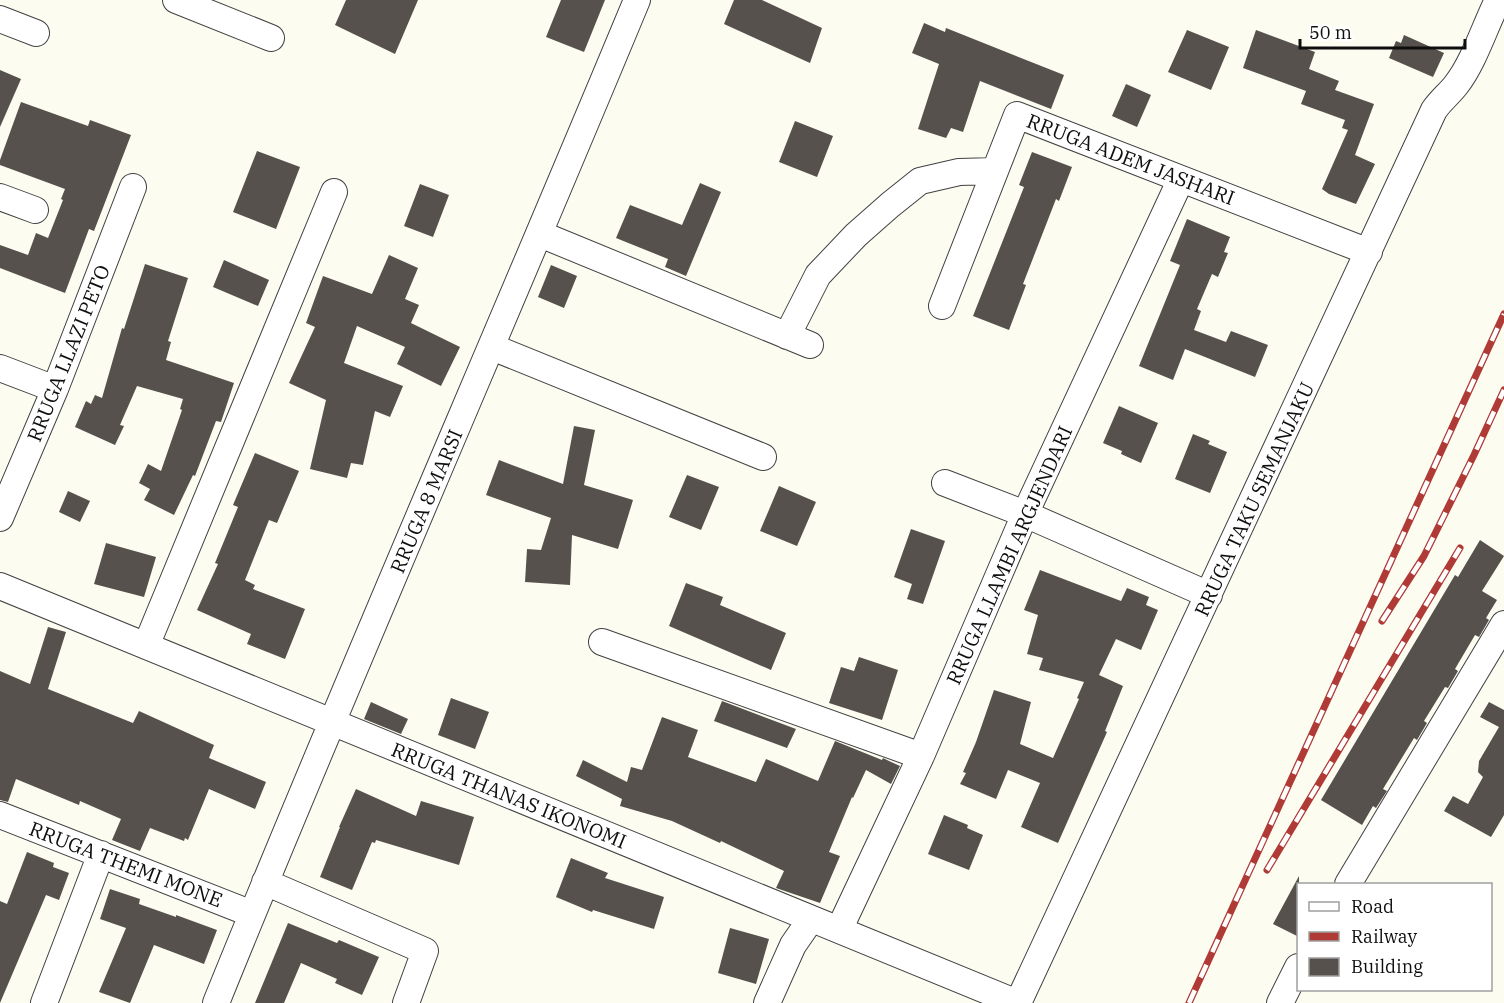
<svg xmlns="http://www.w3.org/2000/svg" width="1504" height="1003" font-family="'IBM Plex Serif',serif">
	<rect width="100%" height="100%" fill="#fdfcf1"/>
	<!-- building -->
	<path fill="#56514c" d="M346 0H418L395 54 335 25Z
		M561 0H605L584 52 546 37Z
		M734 0H762L822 28 810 63 724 24Z
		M924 23 945 32 946 28 1064 75 1051 109 980 81 963 132 951 128 946 138 918 129 939 64 912 53Z
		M1187 30 1229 47 1211 90 1168 72Z
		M1256 30 1315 52 1309 69 1339 81 1335 90 1374 104 1355 155 1375 164 1356 204 1329 194 1322 189 1348 130 1342 128 1345 120 1301 104 1306 91 1243 68Z
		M1404 35 1444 53 1433 77 1389 58 1396 41 1401 43Z
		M0 70 21 79 0 127Z
		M1126 84 1151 95 1137 127 1112 116Z
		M21 102 88 126 90 120 131 135 94 231 89 229 65 293 0 268V245L28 255 36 233 48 238 63 200 61 199 65 189 0 165V160Z
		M795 121 833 136 817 177 779 162Z
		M257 151 300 167 276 229 233 212Z
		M1032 152 1072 167 1059 201 1056 199 1023 284 1026 285 1009 330 973 316 1024 187 1019 185Z
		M700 183 721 192 686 276 665 267 668 259 616 238 630 205 682 225Z
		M420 184 449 195 433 237 404 226Z
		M1187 219 1230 237 1224 252 1228 253 1218 277 1212 274 1197 309 1201 311 1194 330 1226 342 1231 331 1268 345 1255 377 1185 349 1173 380 1139 366 1180 265 1170 261Z
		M389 255 418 268 405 299 419 305 411 323 460 347 441 386 397 364 405 347 357 326 344 363 403 386 390 417 375 411 363 465 351 463 347 478 310 469 326 400 289 383 315 327 306 323 323 276 372 294Z
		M224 260 269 280 258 306 213 287Z
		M145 264 188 278 168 341 171 342 166 360 234 383 221 422 216 421 195 476 193 475 174 515 144 500 150 489 139 483 148 464 161 471 182 410 180 409 183 399 137 386 120 425 124 426 115 445 75 427 86 401 91 404 95 395 102 398 122 328 124 329Z
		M551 265 577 276 564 308 538 297Z
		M1119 406 1158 423 1141 463 1121 454 1122 451 1103 443Z
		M574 426 595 430 584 485 633 500 618 549 572 535 570 585 525 582 527 549 541 550 551 518 486 495 499 460 563 484Z
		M1193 434 1210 441 1208 444 1227 452 1210 493 1175 479Z
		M255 453 299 471 277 523 269 520 245 580 255 585 253 589 305 609 285 659 247 644 251 634 197 610 218 564 215 563 238 507 233 505Z
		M687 475 719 487 701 530 669 517Z
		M779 486 816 502 797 546 760 531Z
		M68 491 90 501 80 522 59 512Z
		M911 529 945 541 923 604 907 599 912 584 894 577Z
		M1480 540 1504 556 1482 591 1497 600 1486 618 1489 620 1479 637 1475 635 1455 669 1458 671 1448 688 1445 687 1424 721 1427 723 1417 740 1414 738 1383 789 1387 791 1376 808 1373 806 1362 825 1321 800 1455 575 1458 577Z
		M106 543 156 557 144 597 94 584Z
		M1040 570 1121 601 1127 588 1149 597 1146 605 1158 610 1141 650 1116 639 1099 675 1123 686 1105 731 1107 732 1058 843 1021 827 1040 783 1008 770 996 799 960 784 966 773 963 772 976 742 994 690 1031 702 1020 744 1053 758 1079 699 1077 698 1084 682 1039 670 1043 658 1027 654 1038 615 1024 610Z
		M686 583 723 597 720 605 786 633 771 670 669 626Z
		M48 627 66 632 48 689 133 723 139 711 214 745 209 758 266 782 255 809 209 789 188 840 185 838 184 841 150 828 140 851 112 840 121 819 80 801 79 805 16 779 8 802 0 800V671L30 684Z
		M859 657 898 670 882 720 829 703 841 667 854 671Z
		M451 698 489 712 475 749 438 735Z
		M722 701 796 729 787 748 714 721Z
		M371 702 408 719 401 734 364 719Z
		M1489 702 1504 710V815L1491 837 1444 811 1453 796 1468 804 1483 777 1478 772 1479 761 1499 727 1480 717Z
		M662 717 698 730 688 757 756 782 766 759 818 781 835 741 882 760 883 758 889 761 900 766 891 784 866 770 853 798 852 797 829 852 840 856 820 903 776 888 784 871 721 841 720 843 672 821 620 806 622 799 576 776 583 760 627 782 631 767 642 770Z
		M356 789 416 816 421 801 474 817 459 865 376 840 375 843 372 842 352 890 320 877 340 827H339Z
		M944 815 968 825 967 828 983 835 969 870 928 854Z
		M27 852 54 863 53 867 69 873 59 900 46 895 0 1003V901L7 904Z
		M571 858 608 873 605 878 664 897 654 929 593 910 592 912 556 897Z
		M1299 876V937L1273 924Z
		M110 889 140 899 139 904 176 917V915L217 930 204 964 154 945 130 1003 99 992 126 928 100 919Z
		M288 923 337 943 339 940 379 957 362 995 335 983 337 979 301 963 284 1003H255Z
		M730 928 769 939 756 984 718 973Z"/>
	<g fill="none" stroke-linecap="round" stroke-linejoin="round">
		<!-- minor casing -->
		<g stroke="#414141" stroke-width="28">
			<path id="minor" d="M176 0 271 38
				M0 19 36 33
				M0 197 35 210
				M540 234 810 345
				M942 306 1017 115 1369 252
				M787 336 818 275 856 235 890 205 920 181 959 172 995 171
				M492 347 763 457
				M0 368 55 389
				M945 483 1025 514 1209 595
				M0 518 55 389 133 187
				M0 586 1017 1003
				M602 642 921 756
				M146 646 334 192
				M0 815 252 914
				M265 882 425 951 406 1003
				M1348 884 1504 624
				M839 930 921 756 1025 514 1181 179
				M44 1003 101 854
				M216 1003C352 667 498 335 637 0
				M767 1003 793 945 811 919
				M1018 1003 1434 110C1441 100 1449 94 1456 85 1474 62 1485 26 1498 0
				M1280 1003 1298 967"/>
		</g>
		<!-- minor -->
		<use href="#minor" stroke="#fff" stroke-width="26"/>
		<!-- rail casing -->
		<g stroke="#af3a36" stroke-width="7">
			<path id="rail" d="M1382 621 1424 556 1474 455 1504 390
				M1267 870 1460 548
				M1189 1003 1504 314"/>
		</g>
		<!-- rail -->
		<use href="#rail" stroke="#fff" stroke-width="4.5" stroke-dasharray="14" stroke-linecap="butt"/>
	</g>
	<g text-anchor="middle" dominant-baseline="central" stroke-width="6" stroke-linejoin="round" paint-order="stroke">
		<!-- street labels -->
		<g font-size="20" fill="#0e0e0e" stroke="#fff">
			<text transform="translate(1131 159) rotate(21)">RRUGA ADEM JASHARI</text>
			<text transform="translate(68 353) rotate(-68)">RRUGA LLAZI PETO</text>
			<text transform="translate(1254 499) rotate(-65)">RRUGA TAKU SEMANJAKU</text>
			<text transform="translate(426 501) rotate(-67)">RRUGA 8 MARSI</text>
			<text transform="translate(1009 555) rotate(-66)">RRUGA LLAMBI ARGJENDARI</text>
			<text transform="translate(509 795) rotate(22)">RRUGA THANAS IKONOMI</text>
			<text transform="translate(126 864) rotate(21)">RRUGA THEMI MONE</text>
		</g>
	</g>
	<!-- legend -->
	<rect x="1297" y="883" width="195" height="108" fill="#ffffff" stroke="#9f9f9f" stroke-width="1.5"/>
	<rect x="1309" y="902" width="30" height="9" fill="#ffffff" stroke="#9f9f9f" stroke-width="1.5"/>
	<text x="1351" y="913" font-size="18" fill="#0e0e0e">Road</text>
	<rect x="1309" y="932" width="30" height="9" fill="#af3a36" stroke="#9f9f9f" stroke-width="1.5"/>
	<text x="1351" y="943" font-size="18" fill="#0e0e0e">Railway</text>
	<rect x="1309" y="958" width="30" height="18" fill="#56514c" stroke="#9f9f9f" stroke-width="1.5"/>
	<text x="1351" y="973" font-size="18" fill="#0e0e0e">Building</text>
	<!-- scale -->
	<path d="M1300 39v9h165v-9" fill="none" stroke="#0e0e0e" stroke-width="3"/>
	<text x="1309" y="39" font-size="18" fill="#0e0e0e" stroke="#ffffff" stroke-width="4.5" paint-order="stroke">50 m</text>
</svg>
